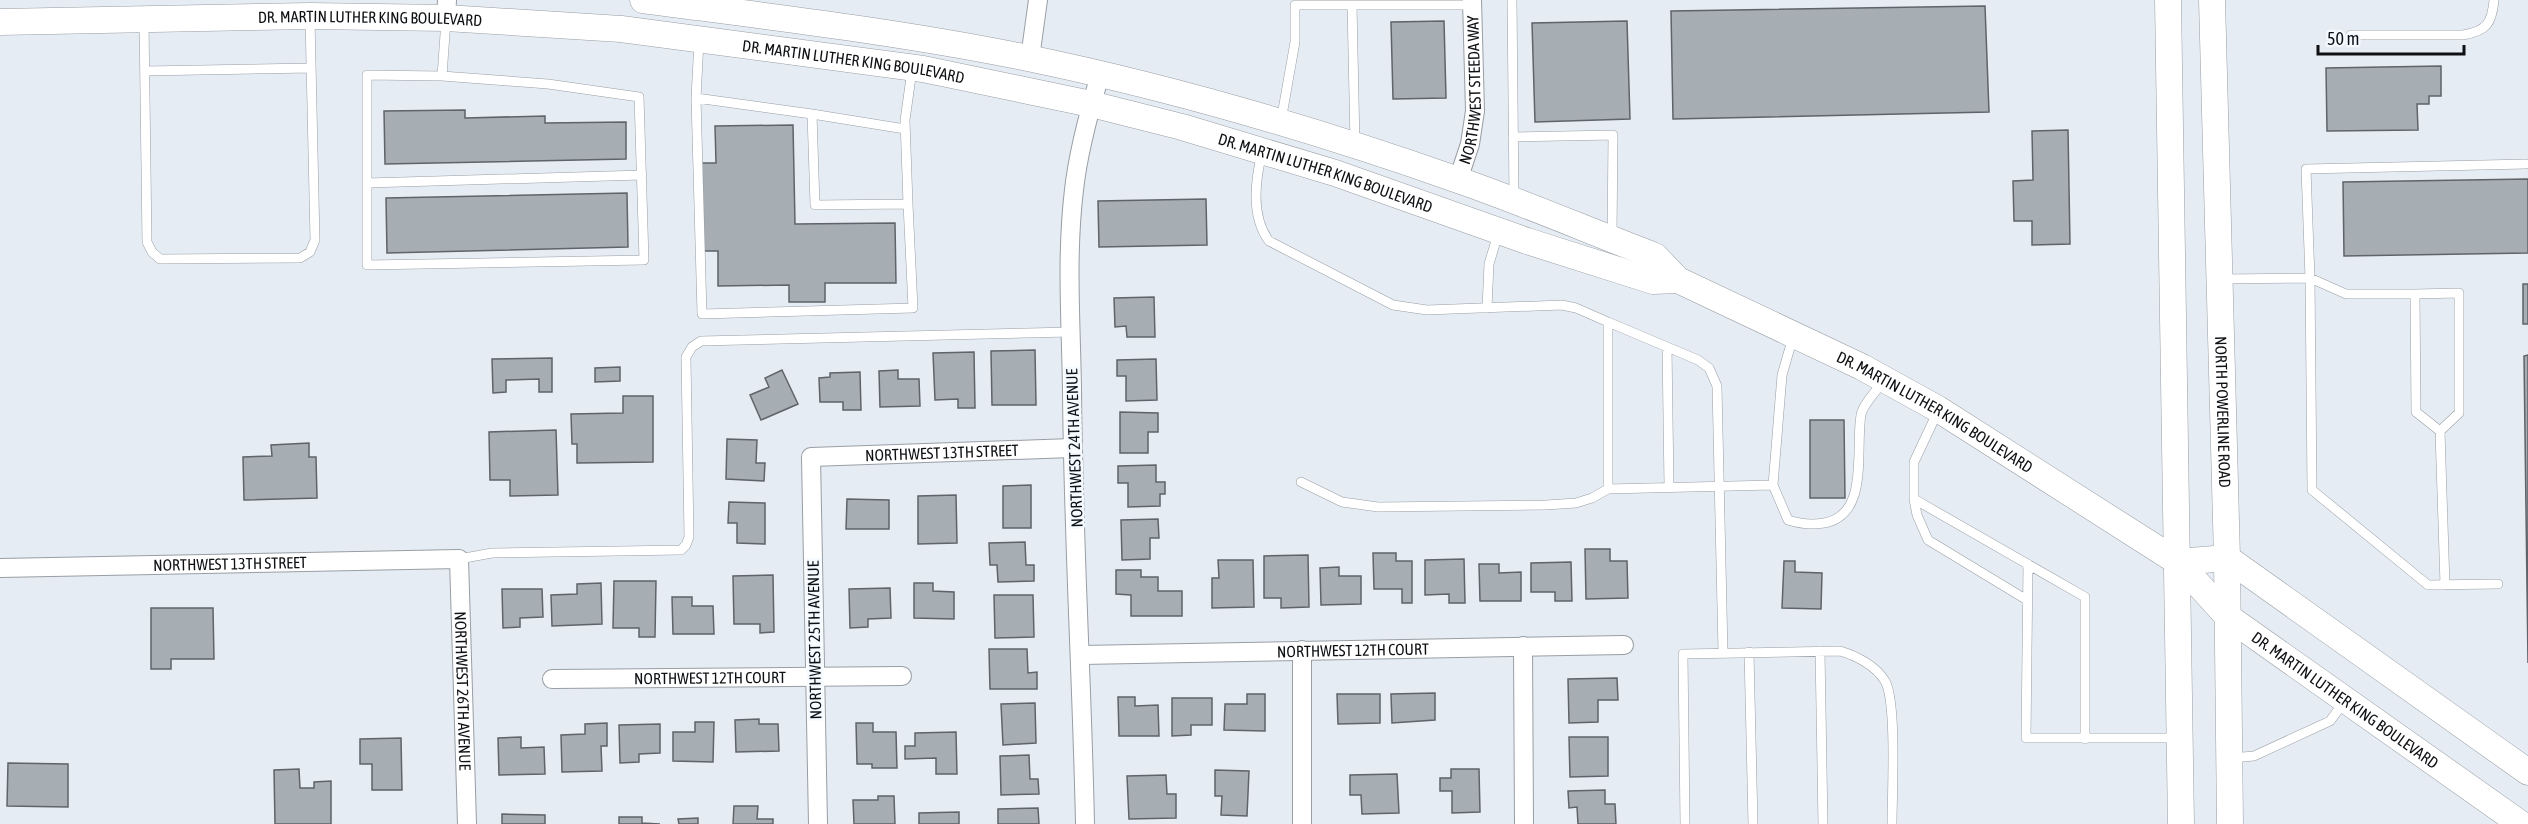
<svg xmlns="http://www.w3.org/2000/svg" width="2528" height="824" font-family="'Asap Condensed',sans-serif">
	<rect width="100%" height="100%" fill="#e6ecf3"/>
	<!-- building -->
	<path fill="#a6adb3" stroke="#5e6469" stroke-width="1.5" d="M1985 6 1989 112 1673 119 1671 11Z
		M1444 21 1446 98 1393 99 1391 22Z
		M1627 21 1630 119 1535 122 1532 23Z
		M2441 66V96H2429V104H2417L2418 130 2327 131 2326 68Z
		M465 110V118L545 116V123L626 122V159L385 164 384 111Z
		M793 125 795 224 895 223 896 283H825V302H789V285L718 286V251H703L701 163H716L715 126Z
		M2068 130 2070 244 2032 245V221H2014L2013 181 2033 180 2032 131Z
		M2528 179V253L2344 256 2343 182Z
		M627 193 628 247 387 253 386 198Z
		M1206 199 1207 245 1099 247 1098 201Z
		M2523 284H2528V324H2523Z
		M1154 297 1155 337H1127L1126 326 1115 327 1114 298Z
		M1035 350 1036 405H992L991 351Z
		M974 352 975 408H958V399L935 400 933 353Z
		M2528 355V663L2524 356Z
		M552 358V392H539V379L506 380V392L493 393 492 359Z
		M1156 359 1157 400 1126 401V376H1117V360Z
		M620 367V381L595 382V368Z
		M782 370 798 404 761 420 750 395 769 387 765 378Z
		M898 370V379H919L920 406 880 407 879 371Z
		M860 372 861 410H843V402H820L819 378 830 377V373Z
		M623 396H653V462L577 463V444H572L571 414 623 413Z
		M1120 412 1158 413V432H1148V453H1120Z
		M1810 420H1844L1845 498H1810Z
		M556 430 558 495 510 496V480H490L489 432Z
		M727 439 757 440 756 463H765L764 481 726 479Z
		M309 443V457H316L317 498 244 500 243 457 272 456 271 445Z
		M1156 465V482H1165V494H1160V506L1128 507V483H1118V466Z
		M1031 485V528H1003V486Z
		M956 495 957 543 918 544V496Z
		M847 499 889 500V529H846Z
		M729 502 765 503V544L737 543V523H728Z
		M1158 519 1159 538H1150V559L1122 560 1121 520Z
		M1025 542 1026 565H1034V581L998 582 997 565H990L989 543Z
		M1585 549H1610V561H1627L1628 598 1586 599Z
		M1373 553H1396V561H1412V603H1402V589H1374Z
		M1308 555 1309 607 1281 608V598H1264V556Z
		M1464 559 1465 603H1449V594L1425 595V560Z
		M1218 560H1253L1254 607 1212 608V578H1219Z
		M1784 561H1795V572L1822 573 1821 609 1782 608Z
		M1571 562 1572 601H1555V592H1531V563Z
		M1479 564H1499V573L1521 572V601H1480Z
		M1339 567V576H1361V604L1321 605 1320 568Z
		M1116 570H1141V577H1158V591H1182V616H1131V595L1116 594Z
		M773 575 774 632 760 633V624H734L733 576Z
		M614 581H656L655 637H639V628H613Z
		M601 583 602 624 552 626 551 595 577 594V584Z
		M914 583H933V591L954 592V619L914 618Z
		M890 588 891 618 868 619V627L850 628 849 589Z
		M502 589H542L543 617 520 618V627L503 628Z
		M994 595H1033L1034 637 995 638Z
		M672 597H692V606H713L714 634H673Z
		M151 608H213L214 659H171V669H151Z
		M989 649H1027L1028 673 1037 672V689H990Z
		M1617 678 1618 700H1598V722L1569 723 1568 679Z
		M1435 693V720L1392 723 1391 694Z
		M1247 694H1265V731L1224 730 1225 704H1247Z
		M1337 694H1380V723L1338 724Z
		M1118 697H1135V706L1158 705 1159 736H1119Z
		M1172 698H1212V725H1191V735L1172 736Z
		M1035 703 1036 743 1003 745 1001 704Z
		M759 719V724H778L779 751 736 752 735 720Z
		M695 722H714L713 762 673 761V732H695Z
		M607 723V746H601L602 771 562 772 561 735 585 734V724Z
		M856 723H873V732H896L897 768H872V764H857Z
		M660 724V753L639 754V762L620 763 619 725Z
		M956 732 957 774H936V758L905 759V746H915V733Z
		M521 737V748L544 747 545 774 499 775 498 738Z
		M1569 737H1608V776L1570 777Z
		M401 738 402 790H372V764H360V739Z
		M1029 755 1030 779H1038L1039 794 1001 795 1000 756Z
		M8 763 68 764V807L7 806Z
		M299 769 300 788H314V782L331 781V824H275L274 770Z
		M1451 769H1479L1480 812 1452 813V791H1440V778H1451Z
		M1215 770 1249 771 1247 816 1221 815 1222 796H1215Z
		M1397 774 1399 813 1362 814 1361 795H1350V775Z
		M1166 775 1167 794H1176V818L1129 819 1127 776Z
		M1605 790V804H1615L1616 824H1578L1577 807 1569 808 1568 791Z
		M878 796H894L895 824H854L853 800H878Z
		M734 806H758L757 819H773V824H733Z
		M1038 808 1039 824H998V809Z
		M959 812V824H919V813Z
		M502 814 545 815V824H502Z
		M619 817H642V823L660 824H619Z
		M698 818V824H679L678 819Z"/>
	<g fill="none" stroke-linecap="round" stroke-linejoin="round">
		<!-- service casing -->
		<g stroke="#989ea4" stroke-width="10">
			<path id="service" d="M1512 0 1514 198
				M1352 5 1355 144
				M144 22 147 242 152 252 160 259 300 258 310 252 315 240 310 19
				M2351 35H2463C2486 31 2492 24 2494 0
				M699 41 696 98 812 114
				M145 71 311 68
				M442 76 367 75V265L644 260 639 97 548 84 442 76 446 20
				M696 98 702 314 913 308 908 204
				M1281 121 1295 42V5H1472
				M905 129 812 114 815 205 908 204 905 120 912 70
				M1513 137 1613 135 1612 237
				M1262 153C1255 181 1251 217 1269 241L1393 305 1427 310 1562 305 1576 308 1608 322V489L1773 485 1782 375 1793 337
				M367 183 642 175
				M2223 279 2310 278 2306 169 2526 164
				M2415 294 2459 293V413L2440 431
				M1487 308 1489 264 1498 234
				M1608 322 1698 360 1709 368 1717 386 1723 652
				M1667 347 1669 487
				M1938 411 1914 462V499L2085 597V739
				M1301 482 1342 502 1378 507 1546 505 1576 503 1592 498 1608 489
				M1773 485 1788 520C1800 524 1811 525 1824 523 1870 515 1855 449 1861 415 1863 404 1877 390 1884 381
				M1914 499 1917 515 1928 540 2027 600
				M459 559 492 553 681 550 686 545 689 537 686 357 692 347 701 341 1071 332
				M2028 564 2026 738H2178
				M2445 585 2440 431 2416 412 2415 294H2346L2310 278 2312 490 2428 585 2498 584
				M1820 651 1823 824
				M1749 652 1753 824
				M2231 758 2254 756 2330 721 2344 702
				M1685 824 1683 654 1840 651C1857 656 1876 666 1885 681 1897 701 1892 796 1892 824"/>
		</g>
		<!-- minor casing -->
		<g stroke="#989ea4" stroke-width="20">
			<g id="minor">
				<path d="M446 18 447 0"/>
				<path d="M1030 58 1038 0"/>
				<path id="s1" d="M1458 180 1470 144 1475 111 1472 0"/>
				<path id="s2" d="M0 568 459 559 467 824"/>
				<path d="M1523 646 1524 824"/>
				<path d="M1302 650V824"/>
				<path id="s3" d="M1081 655 1624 645"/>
				<path id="s4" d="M552 679 902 676"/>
				<path id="s5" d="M818 824 811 457 1072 448"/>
				<path d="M1085 824C1082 679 1073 534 1072 389 1071 323 1066 256 1074 190 1078 152 1089 112 1100 75"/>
			</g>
		</g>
		<!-- secondary casing -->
		<g stroke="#989ea4" stroke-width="27">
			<g id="secondary">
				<path id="s6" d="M643 0C772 17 901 32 1028 58 1173 88 1319 131 1458 180 1525 203 1589 231 1655 256L1678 280 1862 367 1938 409 2178 562 2228 617 2521 824"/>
				<path d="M2168 0 2181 824"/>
				<path id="s7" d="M2212 0 2227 558 2230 824"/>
				<path id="s8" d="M0 22 310 16 446 18 621 29 923 69 1091 104 1182 127 1335 173 1527 241 1653 281 1678 280"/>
				<path d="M2178 562 2227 558 2528 772"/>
			</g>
		</g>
		<!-- service -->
		<use href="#service" stroke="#fff" stroke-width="9"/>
		<!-- minor -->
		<use href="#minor" stroke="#fff" stroke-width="18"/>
		<!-- secondary -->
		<use href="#secondary" stroke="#fff" stroke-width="26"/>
	</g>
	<g text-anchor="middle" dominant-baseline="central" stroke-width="5" stroke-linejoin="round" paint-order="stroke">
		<!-- street labels -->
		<g font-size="16" fill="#0e1013" stroke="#f4faff">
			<text stroke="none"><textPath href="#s8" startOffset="370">DR. MARTIN LUTHER KING BOULEVARD</textPath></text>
			<text stroke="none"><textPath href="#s8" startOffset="856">DR. MARTIN LUTHER KING BOULEVARD</textPath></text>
			<text stroke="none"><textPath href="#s1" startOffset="92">NORTHWEST STEEDA WAY</textPath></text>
			<text stroke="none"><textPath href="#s8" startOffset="1342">DR. MARTIN LUTHER KING BOULEVARD</textPath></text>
			<text stroke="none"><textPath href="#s6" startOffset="1370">DR. MARTIN LUTHER KING BOULEVARD</textPath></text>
			<text stroke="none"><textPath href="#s7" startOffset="412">NORTH POWERLINE ROAD</textPath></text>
			<text transform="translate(1074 448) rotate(-92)">NORTHWEST 24TH AVENUE</text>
			<text stroke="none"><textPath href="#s5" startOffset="498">NORTHWEST 13TH STREET</textPath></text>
			<text stroke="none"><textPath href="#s2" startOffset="230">NORTHWEST 13TH STREET</textPath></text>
			<text transform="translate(814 640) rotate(-91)">NORTHWEST 25TH AVENUE</text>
			<text stroke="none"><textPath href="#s3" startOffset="272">NORTHWEST 12TH COURT</textPath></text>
			<text stroke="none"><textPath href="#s4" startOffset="158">NORTHWEST 12TH COURT</textPath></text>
			<text stroke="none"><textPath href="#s2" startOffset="591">NORTHWEST 26TH AVENUE</textPath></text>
			<text stroke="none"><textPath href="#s6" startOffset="1874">DR. MARTIN LUTHER KING BOULEVARD</textPath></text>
		</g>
	</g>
	<!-- scale -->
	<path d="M2318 45v9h146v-9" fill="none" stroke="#0e1013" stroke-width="3"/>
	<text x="2327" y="45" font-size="18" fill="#0e1013" stroke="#f4faff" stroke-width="4.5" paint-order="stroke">50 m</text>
</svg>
